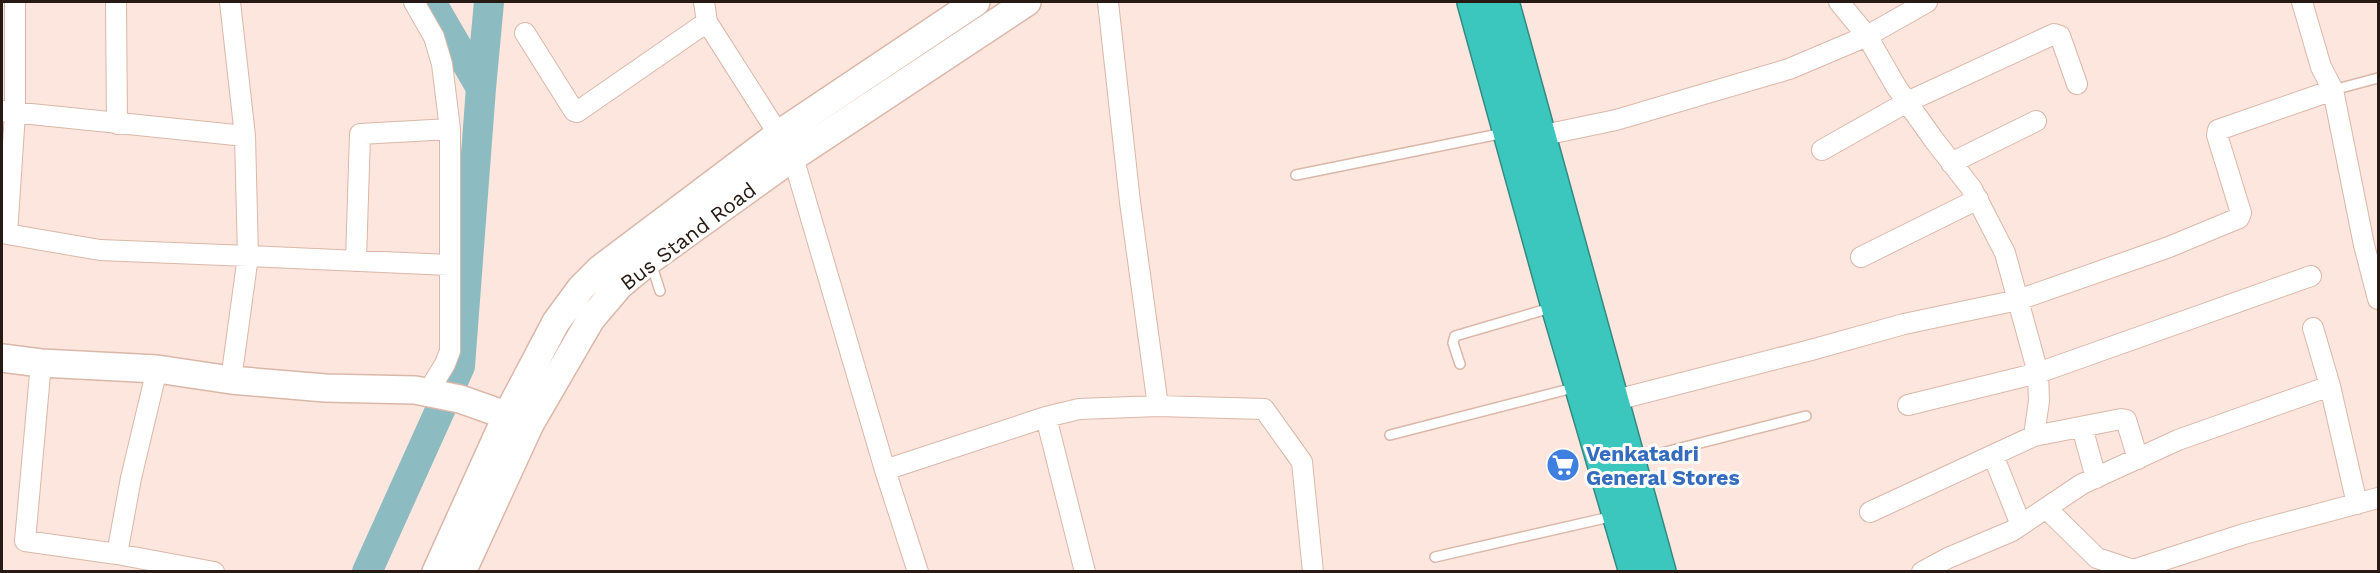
<svg xmlns="http://www.w3.org/2000/svg" width="2380" height="573" font-family="'Work Sans',sans-serif">
	<rect width="100%" height="100%" fill="#fde6dd"/>
	<g fill="none" stroke-linecap="round" stroke-linejoin="round">
		<!-- river -->
		<path stroke="#8cbbc2" stroke-width="30" d="M481 88 489 2
			M367 572 460 366 481 88 431 2"/>
		<!-- lane casing -->
		<g stroke="#dbb7a9" stroke-width="12">
			<path id="lane" d="M2333 90 2378 78
				M1296 175 1504 133
				M651 263 660 291
				M1460 364 1453 343 1455 336 1554 307
				M1390 435 1577 387
				M1634 460 1806 416
				M1435 557 1614 516"/>
		</g>
		<!-- street casing -->
		<g stroke="#dbb7a9" stroke-width="22">
			<path id="street" d="M15 2V113L7 234 100 250 248 256 245 136 230 2
				M116 2 117 124
				M414 2 434 37 442 64 450 129V351L445 364 428 392
				M704 2 707 22 793 157 885 470 1046 417 1079 409 1158 406 1130 202 1108 2
				M1839 2 1867 36 1927 2
				M2302 2 2321 67 2333 90 2364 245 2378 299
				M525 33 574 111 577 112 707 22
				M2 111 245 136
				M1539 136 1616 120 1789 69 1867 36 1897 88 1934 140 1972 189 2005 253 2038 373 2039 401 2034 436 2121 419 2126 420 2138 459
				M1822 150 1907 102 2054 34 2060 36 2077 84
				M1951 163 2036 121
				M1861 257 1978 199
				M356 261 360 134 450 129
				M41 363 25 541 117 554 214 572
				M231 380 248 256 449 265
				M2330 386 2357 504
				M1612 401 1811 350 1904 324 2018 300 2169 247 2239 218 2241 213 2217 135 2218 130 2333 90
				M1908 405 2038 373 2311 276
				M1158 406 1264 409 1302 462 1313 572
				M1046 417 1085 572
				M2082 427 2096 478
				M1993 455 2021 525
				M885 470 918 572
				M2047 509 2097 558 2133 570 2244 534 2378 498
				M1870 512 2034 436
				M117 554 131 478 157 369
				M1922 572 1948 558 2012 531 2082 484 2178 440 2330 386 2313 328"/>
		</g>
		<!-- secondary casing -->
		<g stroke="#dbb7a9" stroke-width="30">
			<path id="secondary" d="M2 358 41 363 157 369 231 380 325 388 415 390 460 399 525 422
				M436 572 507 415 556 322 581 288 600 269 779 134 976 2
				M462 572 530 424 591 319 619 286 650 260 793 157 1027 2"/>
		</g>
		<!-- highway casing -->
		<g stroke="#348a82" stroke-width="36">
			<path id="highway" d="M1474 2 1558 306 1636 572
				M1502 2 1659 572"/>
		</g>
		<!-- lane -->
		<use href="#lane" stroke="#fff" stroke-width="9"/>
		<!-- street -->
		<use href="#street" stroke="#fff" stroke-width="20"/>
		<!-- secondary -->
		<use href="#secondary" stroke="#fff" stroke-width="27"/>
		<!-- highway -->
		<use href="#highway" stroke="#3bc7bd" stroke-width="33"/>
	</g>
	<!-- icons -->
	<defs>
		<g id="supermarket-disc" transform="scale(1.725)"><circle r="9.5" fill="#3f7fe0" stroke="#fff"/><path d="M-6-5.5h2.5l.6 2H6L4.5 2H-2.5L-4.4-4H-6ZM-1.5 3.2a1.3 1.3 0 1 0 .1 0ZM3 3.2a1.3 1.3 0 1 0 .1 0Z" fill="#fff"/></g>
	</defs>
	<g fill-rule="evenodd">
		<use href="#supermarket-disc" x="1563" y="465"/>
	</g>
	<g text-anchor="middle" dominant-baseline="central" stroke-width="6" stroke-linejoin="round" paint-order="stroke">
		<!-- street labels -->
		<g font-size="21" fill="#271a15" stroke="#fff">
			<text transform="translate(688 236) rotate(-37)">Bus Stand Road</text>
		</g>
		<!-- shop labels -->
		<g font-size="21" font-weight="bold" fill="#366cbe" stroke="#fff" text-anchor="start">
			<text x="1586" y="453">Venkatadri<tspan x="1586" dy="24">General Stores</tspan></text>
		</g>
	</g>
	<!-- border -->
	<rect width="2380" height="573" fill="none" stroke="#271a15" stroke-width="6"/>
</svg>
